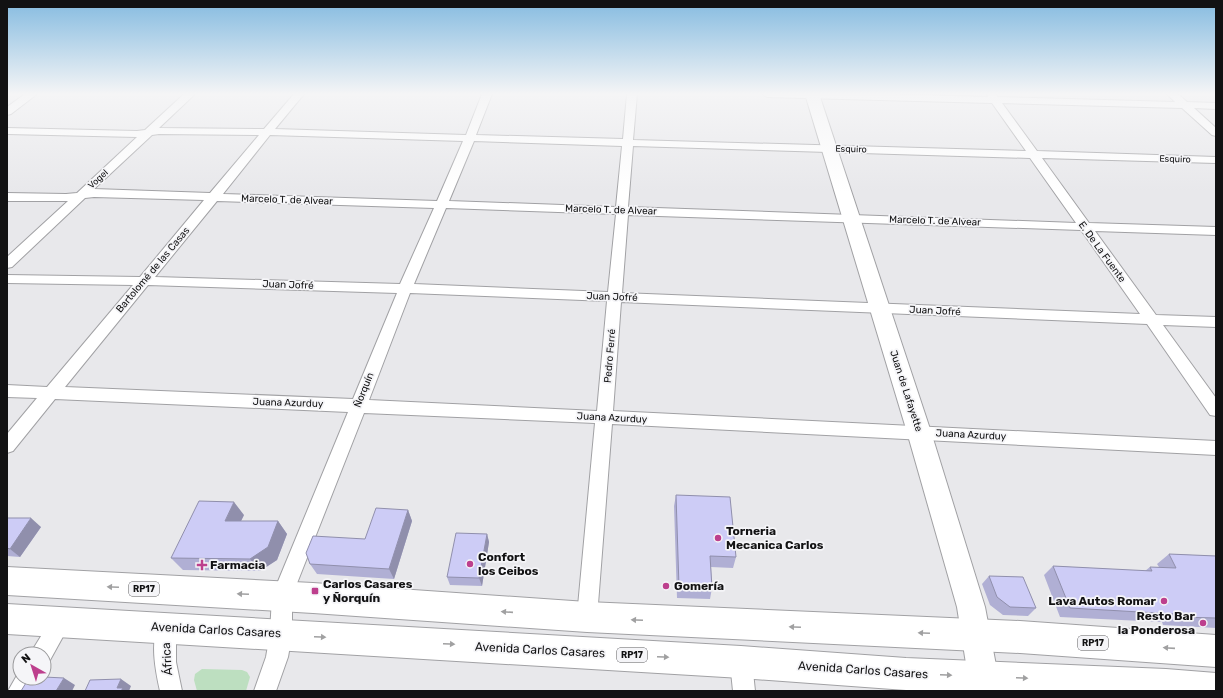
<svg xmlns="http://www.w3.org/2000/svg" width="1223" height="698" font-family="Rubik,sans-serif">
	<rect width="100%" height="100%" fill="#e8e8eb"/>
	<!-- green -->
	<path fill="#bddfc0" d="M202 669 242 670 247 672 250 677 246 691H197L194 680 195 674Z"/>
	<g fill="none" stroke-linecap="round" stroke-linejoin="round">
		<!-- street casing -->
		<g stroke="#a1a1a4" stroke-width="2">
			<path id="street" d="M25 94H37L11 114 7 115V107Z
				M184 94H195L159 128 264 129 294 94H304L275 129 466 135 482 94H492L476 135 623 139 627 94H637L633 140 1026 151 992 103 767 97 762 94H884L988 97 987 94H995L998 97 1175 102 1167 94H1178L1187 102 1216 103V109L1194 108 1216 128V136L1212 135 1182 108 1002 103 1037 151 1216 157V163L1042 158 1089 223 1216 227V235L1095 231 1156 315 1216 317V327L1163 325 1216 398V416L1210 415 1147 324 621 302 613 411 1216 441V455L612 424 597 617 594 624 587 627 580 624 577 617 595 423 364 413 292 596V634L288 657 276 691H254L266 657 270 634 272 596 348 412 55 399 13 451 7 453V434L37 398 7 397V385L47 387 133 285 7 283V275L140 277 204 200 94 197 85 198 12 267 7 268V257L68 201H7V193L66 194 77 193 137 137 7 134V128L137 131 145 130ZM159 134 259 135 210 193 94 189 152 135ZM270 135 463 141 437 201 223 194ZM474 141 622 146 616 207 449 201ZM633 146 1030 158 1076 223 628 207ZM217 201 434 208 400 284 155 277ZM446 208 616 214 608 292 414 284ZM628 215 1081 230 1140 314 622 293ZM148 285 397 293 353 399 65 387ZM410 293 607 301 597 411 369 400Z
				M61 612 68 615 71 622 49 662 44 664V654H30L54 615Z
				M166 617 173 620 176 627V662L182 691H160C155 669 150 642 159 620Z
				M741 651 749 654 752 662 755 691H733L730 662 733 654Z
				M20 670V678H38L32 691H8Z"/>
		</g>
		<!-- secondary casing -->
		<g stroke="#a1a1a4" stroke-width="2">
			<path id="secondary" d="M805 94H819L931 432 985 607 998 676 994 687 984 691 972 687 968 676 957 607 907 432Z"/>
		</g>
		<!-- primary casing -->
		<g stroke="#a1a1a4" stroke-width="2">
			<path id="primary" d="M7 567 313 583 587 602 1020 621 1216 635V667L1020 653 587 632 313 613 7 595Z
				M7 604 741 646 906 658 1166 669 1216 673V691L906 690 741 678 7 634Z"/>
		</g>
		<!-- street -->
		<use href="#street" fill="#fff" fill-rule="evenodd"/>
		<!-- secondary -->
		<use href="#secondary" fill="#fff" fill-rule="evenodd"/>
		<!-- primary -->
		<use href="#primary" fill="#fff" fill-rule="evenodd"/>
	</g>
	<!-- wall -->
	<path fill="#b0afd4" d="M676 495 736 557 733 568 711 567 712 588 710 599 677 598 674 506Z
		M408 510 412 521 394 579 317 574 310 564 365 539Z
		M244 515 241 521H278L287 534 277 560 260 571 183 570 171 558Z
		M7 518 41 527 20 557 7 556Z
		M487 534 489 542 482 586 450 585 447 577Z
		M1169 554 1216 556V628L1163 625 1162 622 1060 617 1044 575 1053 566 1145 571 1150 567H1159L1157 564Z
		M989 576 1036 608 1028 616 1003 615 990 605 982 584Z"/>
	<!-- shaded-wall -->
	<path fill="#908fac" d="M234 502 244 515 235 533 225 521Z
		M408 510 412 521 394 579 389 569Z
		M31 518 41 527 20 557 10 549Z
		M278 521 287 534 277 560 260 571 250 559Z
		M487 534 489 542 482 586 479 578Z
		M64 678 75 685 72 691H56Z
		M121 679 131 686 129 691H121L117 688Z"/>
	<!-- building -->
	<path fill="#cdccf6" stroke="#908fac" d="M676 495 730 497 736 557 710 556 712 588 679 587Z
		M199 501 234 502 225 521H278L268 547 250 559 171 558Z
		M376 508 408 510 389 569 310 564 306 553 313 536 365 539Z
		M7 518H31L10 549 7 548Z
		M456 533 487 534 479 578 447 577Z
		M1169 554 1216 556V618L1176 617 1175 614 1070 608 1053 566 1152 571 1150 567 1176 568Z
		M989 576 1023 577 1036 608 1010 607 997 597Z
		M44 677 64 678 56 691H21L29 678H44Z
		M121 679 117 688H123L121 691H85L90 680Z"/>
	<!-- one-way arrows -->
	<defs><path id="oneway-solid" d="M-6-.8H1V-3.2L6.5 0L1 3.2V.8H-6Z"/></defs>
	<g fill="#a0a0a1">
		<use href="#oneway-solid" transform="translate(113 587) rotate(-177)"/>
		<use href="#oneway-solid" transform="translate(243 594) rotate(-177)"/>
		<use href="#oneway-solid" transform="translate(507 612) rotate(-176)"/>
		<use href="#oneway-solid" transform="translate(637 620) rotate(-177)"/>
		<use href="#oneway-solid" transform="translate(795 627) rotate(-177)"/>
		<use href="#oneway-solid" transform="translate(924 633) rotate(-177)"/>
		<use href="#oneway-solid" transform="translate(320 637) rotate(3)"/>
		<use href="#oneway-solid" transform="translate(449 644) rotate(3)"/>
		<use href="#oneway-solid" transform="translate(1169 648) rotate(-176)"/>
		<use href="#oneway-solid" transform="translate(663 657) rotate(3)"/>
		<use href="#oneway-solid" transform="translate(946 675) rotate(2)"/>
		<use href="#oneway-solid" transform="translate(1022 678) rotate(3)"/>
	</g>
	<!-- sky -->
	<linearGradient id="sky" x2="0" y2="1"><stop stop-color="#85bbe0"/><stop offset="0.49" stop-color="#f5f5f6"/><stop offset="1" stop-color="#f5f5f6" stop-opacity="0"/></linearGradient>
	<rect width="1223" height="192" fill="url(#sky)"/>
	<!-- markers -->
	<g fill="#bd3f8d" stroke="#f5f5f8" stroke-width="1.5">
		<circle cx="718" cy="538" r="4"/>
		<circle cx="470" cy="564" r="4"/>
		<path d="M200 559h4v4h4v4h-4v4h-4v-4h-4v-4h4z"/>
		<circle cx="666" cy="586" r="4"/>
		<rect x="311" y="587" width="8" height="8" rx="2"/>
		<circle cx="1164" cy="601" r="4"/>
		<circle cx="1203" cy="623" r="4"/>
	</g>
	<g text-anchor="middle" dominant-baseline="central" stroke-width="3.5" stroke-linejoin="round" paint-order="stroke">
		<!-- far-street labels -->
		<g font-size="9" fill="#121213" stroke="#f5f5f8">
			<text transform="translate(851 149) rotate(2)">Esquiro</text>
			<text transform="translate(1175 159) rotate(2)">Esquiro</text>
			<text transform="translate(98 179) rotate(-43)">Vogel</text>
		</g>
		<!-- shield labels -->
		<g fill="#f5f5f8" stroke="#565658" stroke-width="1">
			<rect x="129" y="582" width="30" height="14" rx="3"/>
			<rect x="1078" y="636" width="30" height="14" rx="3"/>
			<rect x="617" y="648" width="30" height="14" rx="3"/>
		</g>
		<g font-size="9" font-weight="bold" fill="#121213">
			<text x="144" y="589">RP17</text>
			<text x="1093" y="643">RP17</text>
			<text x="632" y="655">RP17</text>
		</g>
		<!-- street labels -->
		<g font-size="10" fill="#121213" stroke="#f5f5f8">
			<text transform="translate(287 200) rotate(2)">Marcelo T. de Alvear</text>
			<text transform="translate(611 210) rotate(2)">Marcelo T. de Alvear</text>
			<text transform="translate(935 221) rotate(2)">Marcelo T. de Alvear</text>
			<text transform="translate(1102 252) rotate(54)">E. De La Fuente</text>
			<text transform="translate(153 270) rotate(-50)">Bartolomé de las Casas</text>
			<text transform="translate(288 285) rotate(2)">Juan Jofré</text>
			<text transform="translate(612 297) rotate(2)">Juan Jofré</text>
			<text transform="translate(935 311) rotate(3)">Juan Jofré</text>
			<text transform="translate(610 356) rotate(-85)">Pedro Ferré</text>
			<text transform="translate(364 390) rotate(-68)">Ñorquín</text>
			<text transform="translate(906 391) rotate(72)">Juan de Lafayette</text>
			<text transform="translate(288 403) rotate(2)">Juana Azurduy</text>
			<text transform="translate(612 418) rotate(3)">Juana Azurduy</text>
			<text transform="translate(971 435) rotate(3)">Juana Azurduy</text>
		</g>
		<!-- near-poi labels -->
		<g font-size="12" font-weight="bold" fill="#121213" stroke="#f5f5f8" text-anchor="start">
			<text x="726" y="531">Torneria<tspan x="726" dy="14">Mecanica Carlos</tspan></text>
			<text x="478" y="557">Confort<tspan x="478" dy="14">los Ceibos</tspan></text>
			<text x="210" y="565">Farmacia</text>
			<text x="323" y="584">Carlos Casares<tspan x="323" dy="14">y Ñorquín</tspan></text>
			<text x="674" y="586">Gomería</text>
			<text x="1156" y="601" text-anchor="end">Lava Autos Romar</text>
			<text x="1195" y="616" text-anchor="end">Resto Bar<tspan x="1195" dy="14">la Ponderosa</tspan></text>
		</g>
		<!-- near-street labels -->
		<g font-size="12" fill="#121213" stroke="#f5f5f8">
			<text transform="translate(216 630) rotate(3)">Avenida Carlos Casares</text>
			<text transform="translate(540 650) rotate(3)">Avenida Carlos Casares</text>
			<text transform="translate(167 659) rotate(-94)">África</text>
			<text transform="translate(863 670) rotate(4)">Avenida Carlos Casares</text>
		</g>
	</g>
	<!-- border -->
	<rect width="1223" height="698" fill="none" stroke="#121213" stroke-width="16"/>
	<!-- north arrow -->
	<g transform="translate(32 666) rotate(321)"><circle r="19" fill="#f5f5f8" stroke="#9a9a9c"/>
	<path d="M0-3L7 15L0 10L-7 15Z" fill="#bd3f8d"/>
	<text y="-6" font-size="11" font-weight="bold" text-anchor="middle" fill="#121213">N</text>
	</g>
</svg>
